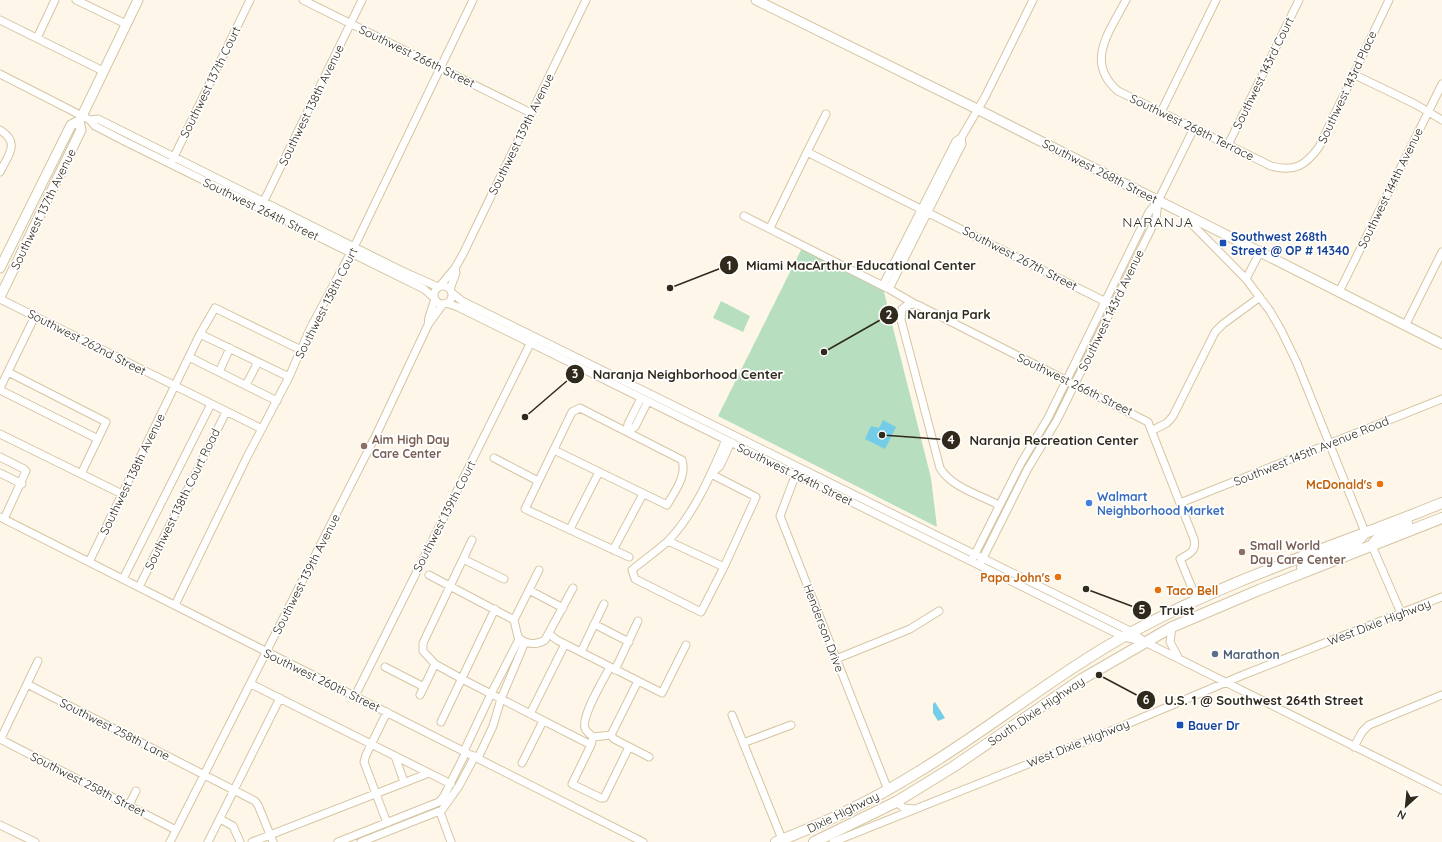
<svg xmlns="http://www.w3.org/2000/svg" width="1442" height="842" font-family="Quicksand,sans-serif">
	<rect width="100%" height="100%" fill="#fef7e9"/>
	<!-- green -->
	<path fill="#b7debe" d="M802 248 883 288 931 478 937 527 718 416Z
		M721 301 750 316 743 332 713 318Z"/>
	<!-- water -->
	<path fill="#74cde8" d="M883 420 896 427 885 449 865 439 871 426 879 428Z
		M935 702 945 718 938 721 933 713V704Z"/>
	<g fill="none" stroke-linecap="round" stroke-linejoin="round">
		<!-- minor casing -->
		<g stroke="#d5c5a2" stroke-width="9">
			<path id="minor" d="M76 0 126 24
				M303 0 531 113
				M1126 0C1110 31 1084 62 1118 91L1271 166C1295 172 1305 166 1319 147L1389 0
				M0 20 103 71
				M37 38 55 0
				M0 74 90 120 95 126 126 142 424 289 433 297
				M1353 74 1415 104 1442 120
				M1161 112 1216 0
				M826 114 807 152 1108 303
				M90 120 98 119 400 270 438 287
				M0 130C21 143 8 155 0 172
				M961 138 985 97 1033 0
				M1228 145 1299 0
				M172 161 250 0
				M262 205 362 0
				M744 216 887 288
				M1184 216 1246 279 1270 311 1281 330 1297 363 1365 532
				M770 228 807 152
				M1246 279 1260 252
				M883 285 956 141 961 138 962 144 889 289 915 304
				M434 295a9 9 0 1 1 18 0a9 9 0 1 1-18 0Z
				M440 286 455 268 463 254 586 0
				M450 289 456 273 455 268
				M1339 292 1442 84
				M452 293 462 301 1132 632 1145 642 1442 790
				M0 299 262 429
				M446 303 458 307 1124 637 1142 641
				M428 325 429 317 435 299
				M1405 326 1442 252
				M200 334 289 377
				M189 357 277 401
				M8 372 106 422 81 474
				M219 372 230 348
				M246 385 258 362
				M0 388 35 316
				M0 390 98 439
				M1153 430 1167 423 1173 416 1215 332 1223 324 1260 297
				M627 431 635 427 648 401
				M627 431 628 424 641 398
				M0 434 122 494
				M554 450 667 505C675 491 687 476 682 460L580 408 572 412 525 509 629 557
				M0 457 24 469 26 471 4 519
				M494 458 538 481
				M797 471 780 516 888 790
				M713 472 720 466 731 442
				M0 473 22 484
				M711 474 756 497 724 567 701 612 635 579 632 570C644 560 657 551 668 541 695 513 711 474 726 440
				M1180 503 1442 399
				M999 505C980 495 951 487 940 468L901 320 902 309 907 305 915 304 920 306 1148 422 1194 539C1197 551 1189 554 1180 559L1197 600
				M0 517 643 842
				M570 529 599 472
				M472 540 423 643V651L435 664 462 679 591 745
				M668 541 724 567
				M1372 546 1401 613
				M613 550 643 494
				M973 558 1021 463 1048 418 1149 212 1158 201 1194 128
				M463 559 504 579
				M89 562 200 334 215 308 301 350
				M981 562 1027 470 1057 420 1156 219 1158 201
				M539 570 514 620 518 637C525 644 536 646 545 640L573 588
				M429 575 514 620
				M123 579 211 404
				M139 587 226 412
				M529 590 563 608
				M175 605 247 457 289 377 310 329 357 241 473 0
				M594 624 629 642
				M1172 627 1170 642 1179 659
				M549 634 557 640 662 693 686 645
				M581 652 604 604
				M836 659 910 629 939 611
				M385 667 424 687
				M610 667C604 679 581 716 585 728 586 732 590 734 593 737L611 735
				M615 670 638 621
				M27 684 255 801 258 805 273 842
				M251 684 451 784
				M420 695 435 664
				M355 696 532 340
				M387 712 366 755 364 762 387 823
				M530 714 565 644
				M732 715 782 839
				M441 722 495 609
				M611 735 638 681
				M611 735 614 739 649 757
				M593 737 591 745 572 784 601 798H604L629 747
				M0 739 176 830
				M2 740V736L38 661
				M743 743 791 725
				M1354 747 1362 732 1369 725 1442 695
				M464 751 491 694 519 639
				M395 756 404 782
				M478 758 493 726 501 699 525 642
				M522 763 543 721
				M896 802 904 808 915 809
				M129 805 136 791
				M440 812 451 842
				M220 819 233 826 240 842
				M0 825 35 842
				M170 842 377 433 428 325 443 304
				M208 842 280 698
				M252 842 429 773
				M338 842 439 802 444 796 466 752
				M361 842 442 810 459 786 475 756
				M833 842 1106 733 1243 675 1442 597"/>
		</g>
		<!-- major casing -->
		<g stroke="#d5c5a2" stroke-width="11">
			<path id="major" d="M756 0 973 107 1442 344
				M0 268 71 125 79 121 82 116 138 0
				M0 297 81 130 79 121"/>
		</g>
		<!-- highway casing -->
		<g stroke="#d5c5a2" stroke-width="12">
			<path id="highway" d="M1372 545C1381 532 1394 529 1407 523
				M1302 568C1319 555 1351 552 1363 535
				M776 842C825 823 873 800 918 772 991 728 1057 673 1132 632 1231 578 1339 545 1442 503
				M814 842 896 802 953 767 1082 679 1172 627 1259 590 1442 518"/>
		</g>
		<!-- minor -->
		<use href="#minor" stroke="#fff" stroke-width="7"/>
		<!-- major -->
		<use href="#major" stroke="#fff" stroke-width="9"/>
		<!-- highway -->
		<use href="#highway" stroke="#fff" stroke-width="10"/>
	</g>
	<!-- markers -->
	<g fill="#1a4fb4" stroke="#fff" stroke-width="1.5">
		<rect x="1219" y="239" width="8" height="8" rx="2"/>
		<rect x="1176" y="721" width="8" height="8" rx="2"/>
	</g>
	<g fill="#8d6e63" stroke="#fff" stroke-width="1.5">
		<circle cx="364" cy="446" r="4"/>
		<circle cx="1242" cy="552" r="4"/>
	</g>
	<g fill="#e8710a" stroke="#fff" stroke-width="1.5">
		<circle cx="1380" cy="484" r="4"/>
		<circle cx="1058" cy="577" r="4"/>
		<circle cx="1158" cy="590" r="4"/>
	</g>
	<circle fill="#3f7fe0" stroke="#fff" stroke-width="1.5" cx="1089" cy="503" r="4"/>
	<circle fill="#5c6f8a" stroke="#fff" stroke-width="1.5" cx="1215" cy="654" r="4"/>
	<g text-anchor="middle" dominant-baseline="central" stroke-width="3.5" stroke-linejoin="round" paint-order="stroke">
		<!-- street labels -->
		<g font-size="12" fill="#302a1c" stroke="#fff">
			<text transform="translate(417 56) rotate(26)">Southwest 266th Street</text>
			<text transform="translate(1263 73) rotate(-64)">Southwest 143rd Court</text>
			<text transform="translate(210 82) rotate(-64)">Southwest 137th Court</text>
			<text transform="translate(1347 87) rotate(-65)">Southwest 143rd Place</text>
			<text transform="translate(311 105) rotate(-64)">Southwest 138th Avenue</text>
			<text transform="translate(1192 127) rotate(26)">Southwest 268th Terrace</text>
			<text transform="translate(521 134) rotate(-64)">Southwest 139th Avenue</text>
			<text transform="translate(1100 171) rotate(27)">Southwest 268th Street</text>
			<text transform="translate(1390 188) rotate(-64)">Southwest 144th Avenue</text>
			<text transform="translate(43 209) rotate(-64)">Southwest 137th Avenue</text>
			<text transform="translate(261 209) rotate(26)">Southwest 264th Street</text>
			<text transform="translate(1020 258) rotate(27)">Southwest 267th Street</text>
			<text transform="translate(326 303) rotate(-63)">Southwest 138th Court</text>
			<text transform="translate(1111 310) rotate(-64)">Southwest 143rd Avenue</text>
			<text transform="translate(87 342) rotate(27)">Southwest 262nd Street</text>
			<text transform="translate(1075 384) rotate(26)">Southwest 266th Street</text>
			<text transform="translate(1311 451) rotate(-22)">Southwest 145th Avenue Road</text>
			<text transform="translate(132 474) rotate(-64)">Southwest 138th Avenue</text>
			<text transform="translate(795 474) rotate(26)">Southwest 264th Street</text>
			<text transform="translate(182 499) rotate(-64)">Southwest 138th Court Road</text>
			<text transform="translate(444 516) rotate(-63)">Southwest 139th Court</text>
			<text transform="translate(306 574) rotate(-63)">Southwest 139th Avenue</text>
			<text transform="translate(1379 622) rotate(-21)">West Dixie Highway</text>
			<text transform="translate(824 628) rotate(69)">Henderson Drive</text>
			<text transform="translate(322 680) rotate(26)">Southwest 260th Street</text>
			<text transform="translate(1036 711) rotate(-34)">South Dixie Highway</text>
			<text transform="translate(115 729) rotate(27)">Southwest 258th Lane</text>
			<text transform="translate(1078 743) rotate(-22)">West Dixie Highway</text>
			<text transform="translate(88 784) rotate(27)">Southwest 258th Street</text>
			<text transform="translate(843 812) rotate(-26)">Dixie Highway</text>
		</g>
		<!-- transit labels -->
		<g font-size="12" font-weight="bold" fill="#164399" stroke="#fff" text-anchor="start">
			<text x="1231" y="236">Southwest 268th<tspan x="1231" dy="14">Street @ OP # 14340</tspan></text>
			<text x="1188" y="725">Bauer Dr</text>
		</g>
		<!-- education labels -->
		<g font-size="12" font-weight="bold" fill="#785e54" stroke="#fff" text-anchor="start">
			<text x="372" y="439">Aim High Day<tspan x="372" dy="14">Care Center</tspan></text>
			<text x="1250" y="545">Small World<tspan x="1250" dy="14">Day Care Center</tspan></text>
		</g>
		<!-- food labels -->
		<g font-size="12" font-weight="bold" fill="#c56008" stroke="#fff" text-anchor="end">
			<text x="1372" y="484">McDonald's</text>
			<text x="1050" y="577">Papa John's</text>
			<text x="1166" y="590" text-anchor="start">Taco Bell</text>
		</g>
		<!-- shop labels -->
		<g font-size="12" font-weight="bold" fill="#366cbe" stroke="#fff" text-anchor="start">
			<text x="1097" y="496">Walmart<tspan x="1097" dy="14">Neighborhood Market</tspan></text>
		</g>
		<!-- service labels -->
		<g font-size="12" font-weight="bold" fill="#4e5e75" stroke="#fff" text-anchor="start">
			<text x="1223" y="654">Marathon</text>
		</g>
		<!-- quarter labels -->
		<g font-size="14" letter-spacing="1" fill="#302a1c" stroke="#fff">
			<text x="1158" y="222">NARANJA</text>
		</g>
	</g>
	<!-- callouts -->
	<path fill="none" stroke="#302a1c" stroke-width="1.5" d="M670 288L729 265M824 352L889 315M525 417L575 374M882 435L951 440M1086 589L1142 610M1099 675L1146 700"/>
	<g fill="#302a1c" stroke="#fff" stroke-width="1.5">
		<circle cx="670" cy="288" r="4"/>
		<circle cx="824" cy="352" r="4"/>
		<circle cx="525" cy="417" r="4"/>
		<circle cx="882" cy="435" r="4"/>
		<circle cx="1086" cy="589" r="4"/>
		<circle cx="1099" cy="675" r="4"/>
		<circle cx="729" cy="265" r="10"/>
		<circle cx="889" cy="315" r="10"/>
		<circle cx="575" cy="374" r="10"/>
		<circle cx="951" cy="440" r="10"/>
		<circle cx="1142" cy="610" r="10"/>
		<circle cx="1146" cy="700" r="10"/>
	</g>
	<g font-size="12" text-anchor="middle" font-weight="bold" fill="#fff">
		<text x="729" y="270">1</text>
		<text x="889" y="319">2</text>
		<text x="575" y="378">3</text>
		<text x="951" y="444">4</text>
		<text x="1142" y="614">5</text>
		<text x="1146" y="704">6</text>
	</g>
	<g font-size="13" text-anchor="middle" font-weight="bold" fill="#302a1c" stroke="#fff" stroke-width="3.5" stroke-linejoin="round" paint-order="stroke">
		<text x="861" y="270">Miami MacArthur Educational Center</text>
		<text x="949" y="319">Naranja Park</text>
		<text x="688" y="379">Naranja Neighborhood Center</text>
		<text x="1054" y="445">Naranja Recreation Center</text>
		<text x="1177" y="615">Truist</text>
		<text x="1264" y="705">U.S. 1 @ Southwest 264th Street</text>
	</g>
	<!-- north arrow -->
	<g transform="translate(1406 806) rotate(207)" stroke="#ffffff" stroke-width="3" paint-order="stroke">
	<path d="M0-3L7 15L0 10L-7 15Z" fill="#302a1c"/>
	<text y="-6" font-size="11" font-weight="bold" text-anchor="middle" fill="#302a1c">N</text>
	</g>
</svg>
